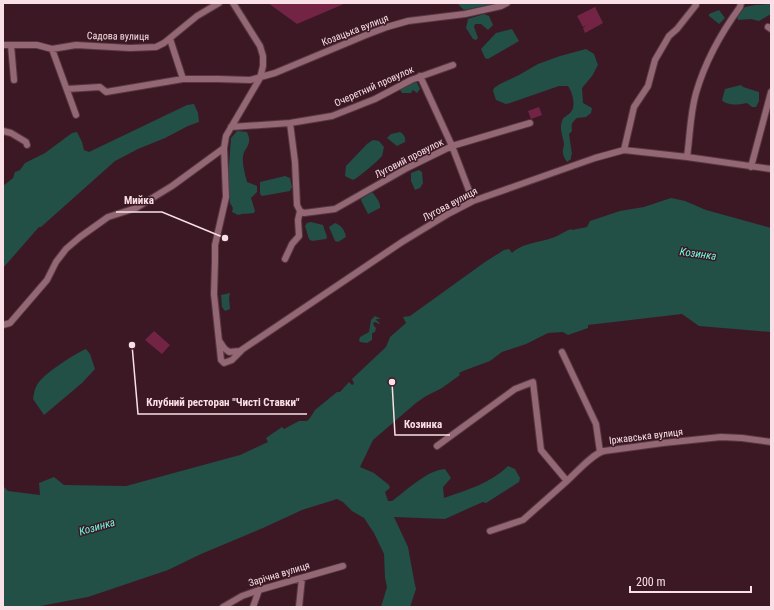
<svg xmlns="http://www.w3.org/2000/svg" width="774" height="610" font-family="'Roboto Condensed',sans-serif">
	<rect width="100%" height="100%" fill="#3c1825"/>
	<!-- green -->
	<path fill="#732444" d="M268 3H346L297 24Z
		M595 7 603 23 585 33 583 28 587 25 583 27 577 16Z
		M539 107 542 115 531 119 528 111Z
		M154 331 170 345 162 354 145 340Z"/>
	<!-- water -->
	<path fill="#224f46" d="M457 3H498L464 10Z
		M771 4V14L759 21 751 19 738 20 737 17 745 7 755 5Z
		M719 10 725 18 719 24 709 16V14Z
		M484 14 489 16 493 25 488 30 481 24H475L474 27 478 38 476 40 473 39 466 28 468 19Z
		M512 29 519 41 488 59 485 58 481 49 496 33Z
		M586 49 594 54 598 65 592 76 582 88 583 103 592 108 591 113 586 117 577 118C572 122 571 124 572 131L569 134 572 154 571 156V159L567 162C565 159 563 156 563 153 562 150 564 147 564 144 563 136 559 129 562 121 563 117 567 116 570 113 577 107 572 91 568 86H559L510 103 506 104 496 100 493 91 494 88 500 84 519 75 538 64 560 56Z
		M414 81H416L420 89 417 93 413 90 411 93H402L400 90V88Z
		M741 85 743 87 759 92V101L756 107H752L747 103C740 105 727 106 722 100L725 89Z
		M194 104 198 113 199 122 188 126 165 138 138 149 115 161 41 227H39L3 268V186L13 178 15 172 20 170 25 163 45 153 72 133 77 132 82 142 84 150 89 152 187 105Z
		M237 131 247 132C253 145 245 146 243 156 242 164 245 174 247 182L257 186V192L251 198 255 211 254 213C248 214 244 213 238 215L232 212 233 208 230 203 228 179 231 138Z
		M400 132C404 134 406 138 405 142L397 146 387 138 391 134Z
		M373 140 379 141 384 147C383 150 383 153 382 156 380 159 357 179 353 180L345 176 346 166 367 144Z
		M419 170 422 172 423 183 420 188 415 190 411 181V173Z
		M285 176 290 178 292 187 290 191 262 196 260 194V182Z
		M371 193H373C376 197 381 203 380 208L368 214 361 200V199Z
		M671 198 685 201 706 210 771 228V332L699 326 682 314 588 325V328L568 335 563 332 548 333 526 344 502 352 490 361 463 371 459 373 460 375 442 388 426 396 416 403 373 440 360 467 374 473 389 485 390 488 385 492 388 501H392C406 491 427 470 445 469L451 478 443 487 444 498C467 490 491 483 508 466L515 469 520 478 519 482 486 503 483 502 476 505 445 519 394 517 408 547 414 580 416 589 410 607H381L387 587 385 578 384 554 374 533 364 518 352 511 343 502 337 499 302 510 263 528 201 554 168 570 88 597 35 607H3V486L8 491 40 495 39 483 54 477 64 485 126 486 240 455 268 442 266 438 282 427 284 429 299 421H307L310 418 315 410 337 392H340L349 382 352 385 354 384 352 379 386 347 390 337 406 323 403 317 410 316 485 262 504 250 509 249 512 253C523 242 542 243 557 236 562 233 566 231 571 229L572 230 587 227 590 221 620 211 644 207Z
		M311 222 323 225 327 237 326 239 312 241 309 239 305 226 307 223Z
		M335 223C341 225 345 230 346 237L338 242 335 241 329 227Z
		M230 293 229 298 230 309 225 311 222 307 221 295Z
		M375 316 381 319H376L377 321 380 323 379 324 375 322 373 323 374 326 376 328 375 332 372 333V340L367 343 360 342 359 340 360 337 369 332 371 320Z
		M86 349 90 354 95 369 82 383 44 415 33 399C34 395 34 390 36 387 40 375 75 354 86 349Z"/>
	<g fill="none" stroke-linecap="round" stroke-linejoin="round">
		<!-- minor casing -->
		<g stroke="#553742" stroke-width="8">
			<path id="minor" d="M233 3 260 46 263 56V66L260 78 226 136 224 148 226 197 215 245V261L214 294 221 360 224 363 232 360 241 351
				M768 27 771 29
				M170 39 183 79
				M3 45H37L52 49 76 45 130 48 156 47 164 43 197 16 219 3
				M11 45 14 80
				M52 49 76 115
				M420 76 452 146 473 201
				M67 89 100 87 106 92 183 79H218L250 80 275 73 366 35 387 27 408 21 465 14 501 6 507 3
				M290 123 295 162 297 205 300 211 304 213 335 209 407 168 452 146 530 123
				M231 127 290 123 332 116 375 99 411 80 453 65
				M3 131 11 133 26 142 27 145
				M624 150 634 107 648 86 655 60 669 36 677 29 696 5 695 3
				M687 157C690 136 690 114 696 93 705 62 721 33 740 7L741 3
				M751 167 771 92
				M285 259 292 244 299 236 298 220 300 211
				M3 325 10 323 47 280 56 262 66 249 80 237 108 217 136 208 172 186 224 148
				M220 342 224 348 229 352 240 351 402 242 448 214 473 201 595 158 624 150 687 157 771 169
				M562 352 596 424 600 452
				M437 446 515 389 533 382 541 450 567 481C577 472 592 454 604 451L663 443 721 437 742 438 771 442
				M490 531 523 520 567 481
				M223 607 242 596 259 590 343 566
				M253 607 259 590
				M299 607 302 578"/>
		</g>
		<!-- minor -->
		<use href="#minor" stroke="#936774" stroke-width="6"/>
	</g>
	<g text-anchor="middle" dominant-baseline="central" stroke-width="3" stroke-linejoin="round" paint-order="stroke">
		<!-- street labels -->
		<g font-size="10" fill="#f9dfe6" stroke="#3c1825">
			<text transform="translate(355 30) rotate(-21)">Козацька вулиця</text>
			<text transform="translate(118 36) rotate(1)">Садова вулиця</text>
			<text transform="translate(374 86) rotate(-24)">Очеретний провулок</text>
			<text transform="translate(409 158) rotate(-27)">Луговий провулок</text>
			<text transform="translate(450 204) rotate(-28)">Лугова вулиця</text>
			<text transform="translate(646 436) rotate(-7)">Іржавська вулиця</text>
			<text transform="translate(279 574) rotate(-17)">Зарічна вулиця</text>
		</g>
		<!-- water labels -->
		<g font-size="11" font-style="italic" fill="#6ffbe1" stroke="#3c1825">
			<text transform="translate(698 254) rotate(8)">Козинка</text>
			<text transform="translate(97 527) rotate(-16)">Козинка</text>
		</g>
	</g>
	<!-- callouts -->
	<path fill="none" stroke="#f9dfe6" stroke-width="1.5" d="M225 238L162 212H116M132 345L138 414H307M392 382L395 435H450"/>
	<g fill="#f9dfe6" stroke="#3c1825" stroke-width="1.5">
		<circle cx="225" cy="238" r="4"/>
		<circle cx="132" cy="345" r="4"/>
		<circle cx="392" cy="382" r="4"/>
	</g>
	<g font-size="11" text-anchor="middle" font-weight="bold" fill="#f9dfe6" stroke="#3c1825" stroke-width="3" stroke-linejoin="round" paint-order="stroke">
		<text x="139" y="204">Мийка</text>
		<text x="223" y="406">Клубний ресторан "Чисті Ставки"</text>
		<text x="423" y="428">Козинка</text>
	</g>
	<!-- border -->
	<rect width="774" height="610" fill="none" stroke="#f9dfe6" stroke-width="8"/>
	<!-- scale -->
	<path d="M630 586v6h121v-6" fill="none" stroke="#f9dfe6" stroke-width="2"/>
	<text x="636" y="586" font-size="12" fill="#f9dfe6" stroke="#3c1825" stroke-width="3" paint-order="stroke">200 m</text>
</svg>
